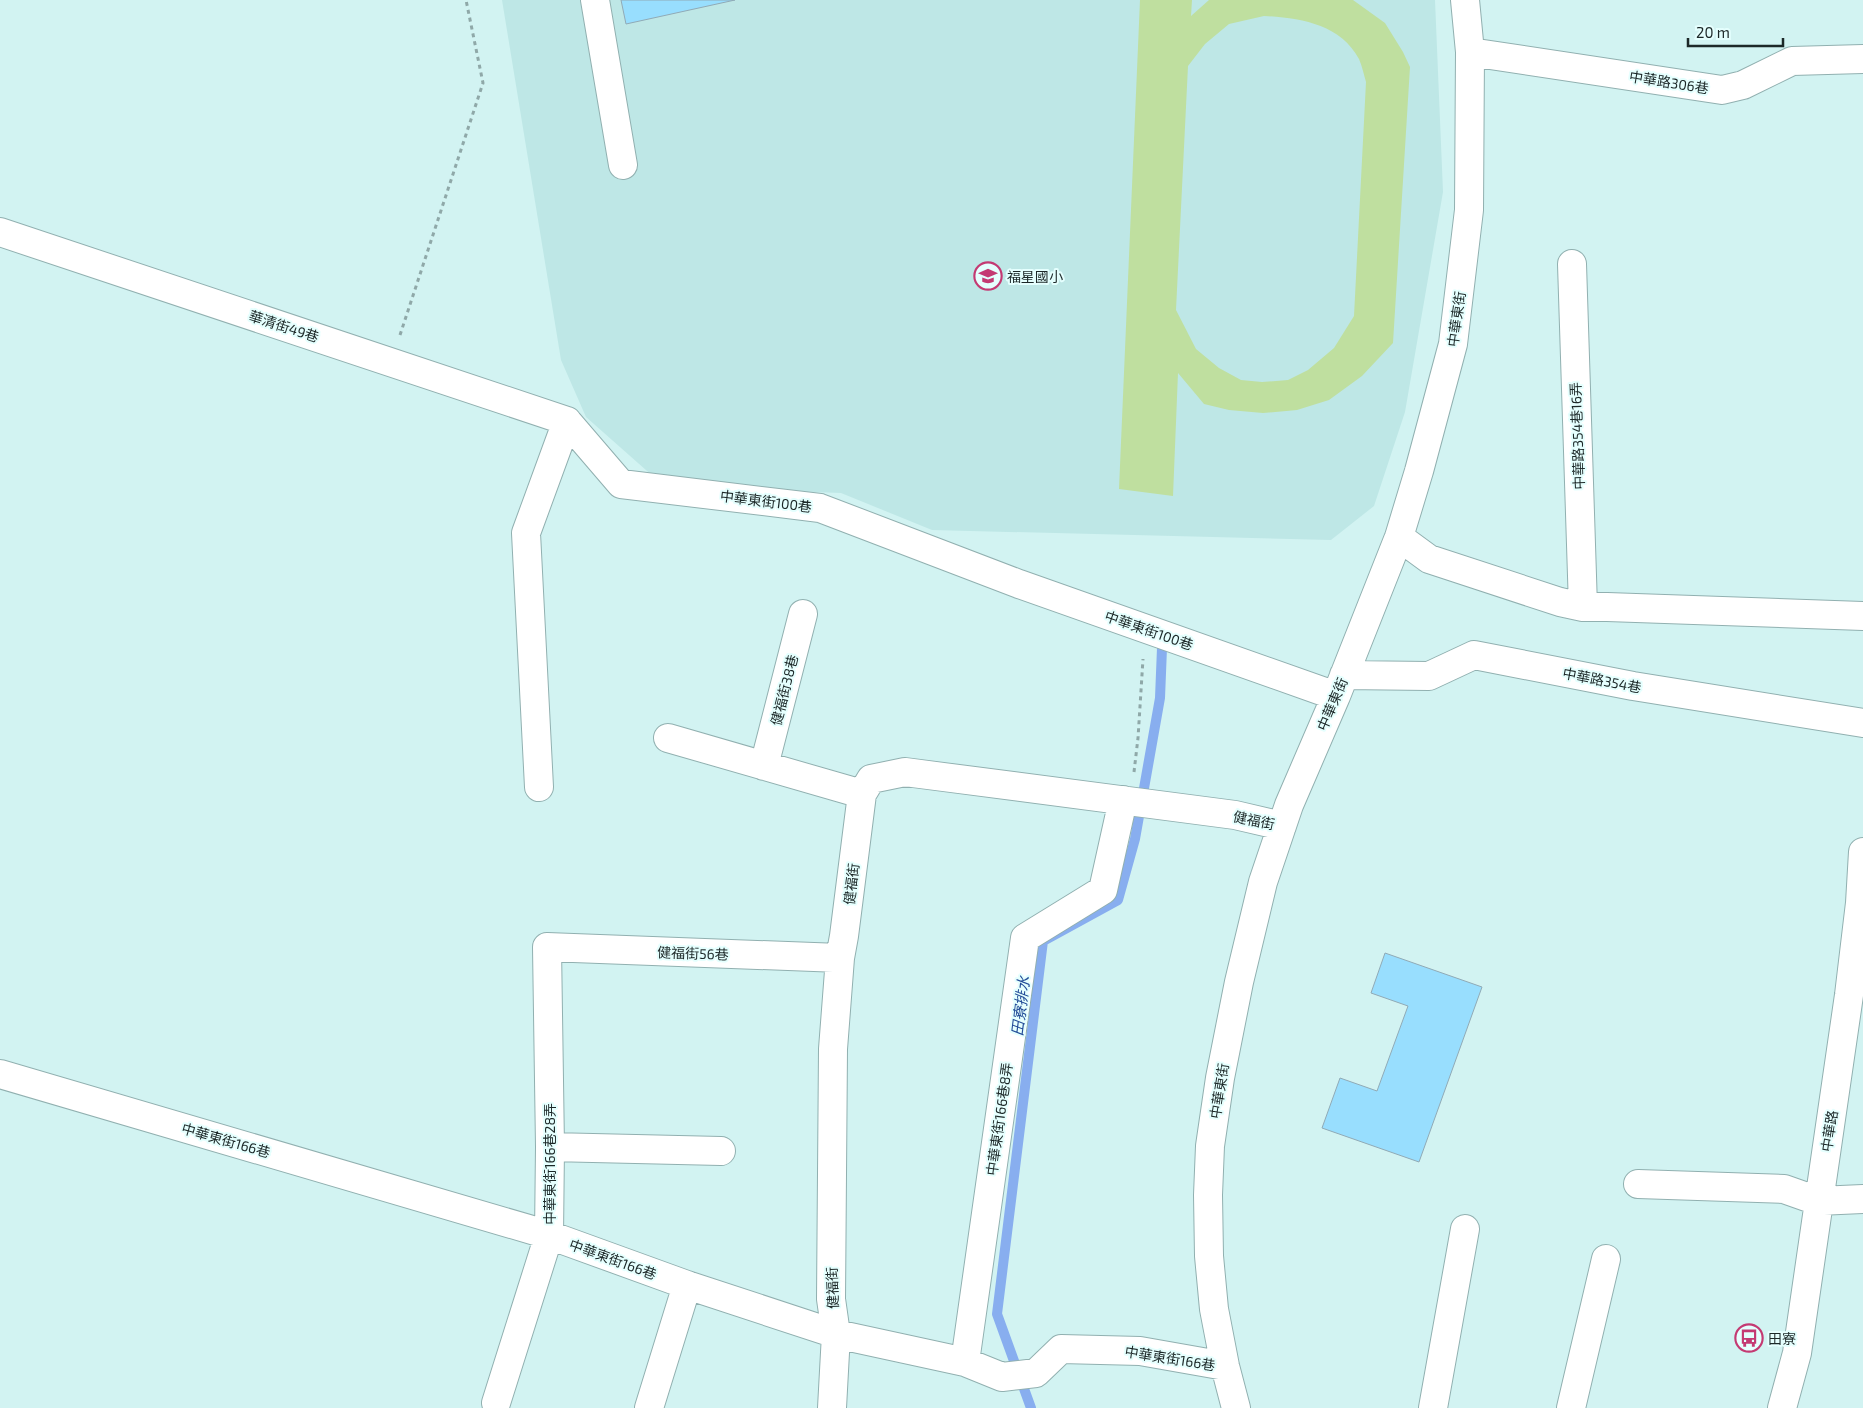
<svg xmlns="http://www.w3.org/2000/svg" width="1863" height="1408" font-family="'Exo 2','Noto Sans TC',sans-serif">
	<rect width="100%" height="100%" fill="#d2f3f2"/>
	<!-- built -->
	<path fill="#bee7e6" d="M502 0H1435L1443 192 1405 412 1374 506 1331 540 932 530 841 493 664 486 586 417 561 360Z"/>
	<!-- green -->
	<path fill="#bfdf9f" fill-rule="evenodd" d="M1140 0H1192L1191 16 1209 0H1353L1385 23 1403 52 1410 67 1393 343 1362 376 1329 400 1297 410 1263 413 1229 410 1204 404 1178 373 1173 496 1119 489ZM1264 16C1300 18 1340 24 1359 59 1362 66 1364 75 1366 82L1354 316 1334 348 1308 370 1288 380 1262 382 1241 380 1219 368 1196 349 1176 310 1188 66 1205 44 1229 24Z"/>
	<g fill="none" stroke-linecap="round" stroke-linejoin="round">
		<!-- stream -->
		<path stroke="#88aeef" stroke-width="10" d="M1031 1408 997 1314 1043 941 1118 900 1135 839 1160 698 1162 648"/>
	</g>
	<!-- building -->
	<path fill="#98defe" stroke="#90aab6" d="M621 0H735L626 24Z
		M1385 953 1482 987 1419 1162 1322 1128 1340 1078 1377 1091 1408 1006 1371 993Z"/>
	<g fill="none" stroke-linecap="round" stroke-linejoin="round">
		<!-- minor casing -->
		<g stroke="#91b0b0" stroke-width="30">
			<path id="minor" d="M595 0 623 165
				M1470 52 1722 90 1743 85 1792 61 1863 59
				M0 232 567 421
				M1572 264 1583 607
				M567 421 621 484 820 508 1019 584 1336 696
				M1399 537 1429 559 1560 602 1583 607H1607L1863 616
				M1344 675 1429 676 1474 655 1633 686 1863 723
				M668 738 862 794
				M764 766 803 614
				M539 787 526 533 567 421
				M0 1074 549 1235 687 1285 836 1334 965 1362 1002 1377 1036 1373 1061 1349 1140 1351 1225 1366
				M550 1147 721 1151
				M1638 1184 1784 1189 1818 1201 1863 1199
				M965 1362 1025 938 1103 890 1123 800
				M496 1403 549 1235 550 1147 547 947 840 958
				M649 1408 687 1285
				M832 1408 836 1334 831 1299 833 1049 840 958 844 936 862 794 871 779 905 772 1235 815 1282 826
				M1236 1408 1225 1366 1214 1309 1209 1256 1208 1195 1210 1146 1220 1078 1239 982 1263 882 1289 805 1336 696 1399 537 1419 471 1453 344 1469 210 1470 52 1465 0
				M1433 1408 1465 1229
				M1571 1408 1606 1259
				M1782 1408 1797 1353 1849 995 1860 903 1863 852"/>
		</g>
		<!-- path -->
		<path stroke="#8fa8a8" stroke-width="3" stroke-dasharray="4 4" stroke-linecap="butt" d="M400 335 483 83 466 0
			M1134 772 1138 738 1143 659"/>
		<!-- minor -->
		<use href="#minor" stroke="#fff" stroke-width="28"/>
	</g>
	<!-- icons -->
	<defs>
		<g id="school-ring" transform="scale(1.4375)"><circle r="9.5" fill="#e5fffe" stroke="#c43a73" stroke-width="1.5"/><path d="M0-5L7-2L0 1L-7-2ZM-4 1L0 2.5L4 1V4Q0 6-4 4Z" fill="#c43a73"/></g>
		<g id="bus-ring" transform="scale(1.4375)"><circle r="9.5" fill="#e5fffe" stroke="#c43a73" stroke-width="1.5"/><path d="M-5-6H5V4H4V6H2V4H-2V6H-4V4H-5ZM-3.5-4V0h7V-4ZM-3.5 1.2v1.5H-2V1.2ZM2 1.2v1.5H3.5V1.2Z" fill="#c43a73"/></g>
	</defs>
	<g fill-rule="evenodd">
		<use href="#school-ring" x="988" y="276"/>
		<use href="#bus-ring" x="1749" y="1338"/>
	</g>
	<g text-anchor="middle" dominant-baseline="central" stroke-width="4" stroke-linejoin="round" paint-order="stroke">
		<!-- street labels -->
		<g font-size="14" fill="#1c2828" stroke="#e5fffe">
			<text transform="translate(1669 82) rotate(9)">中華路306巷</text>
			<text transform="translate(1456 319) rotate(-82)">中華東街</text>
			<text transform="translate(284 326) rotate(18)">華清街49巷</text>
			<text transform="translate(1577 436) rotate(-92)">中華路354巷16弄</text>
			<text transform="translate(766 501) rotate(7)">中華東街100巷</text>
			<text transform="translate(1149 630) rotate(19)">中華東街100巷</text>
			<text transform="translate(1602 680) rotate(11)">中華路354巷</text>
			<text transform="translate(784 690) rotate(-76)">健福街38巷</text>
			<text transform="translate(1332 704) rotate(-67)">中華東街</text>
			<text transform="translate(1254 820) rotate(12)">健福街</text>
			<text transform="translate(851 884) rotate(-83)">健福街</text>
			<text transform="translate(693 953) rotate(2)">健福街56巷</text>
			<text transform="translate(1219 1091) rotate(-81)">中華東街</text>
			<text transform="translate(999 1119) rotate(-82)">中華東街166巷8弄</text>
			<text transform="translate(1829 1131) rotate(-81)">中華路</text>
			<text transform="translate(226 1140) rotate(16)">中華東街166巷</text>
			<text transform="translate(549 1164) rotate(-90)">中華東街166巷28弄</text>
			<text transform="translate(613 1259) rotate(20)">中華東街166巷</text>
			<text transform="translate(832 1288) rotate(-92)">健福街</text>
			<text transform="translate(1170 1358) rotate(9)">中華東街166巷</text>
		</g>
		<!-- poi labels -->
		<g font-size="14" fill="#1c2828" stroke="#e5fffe" text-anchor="start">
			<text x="1007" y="276">福星國小</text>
			<text x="1768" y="1338">田寮</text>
		</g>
		<!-- water labels -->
		<g font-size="15" font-style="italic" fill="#214b97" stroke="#e5fffe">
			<text transform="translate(1020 1006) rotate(-83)">田寮排水</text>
		</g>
	</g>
	<!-- scale -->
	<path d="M1688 38v8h95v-8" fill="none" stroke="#1c2828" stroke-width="2.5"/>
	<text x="1696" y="38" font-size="15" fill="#1c2828" stroke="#e5fffe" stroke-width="4" paint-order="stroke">20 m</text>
</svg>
